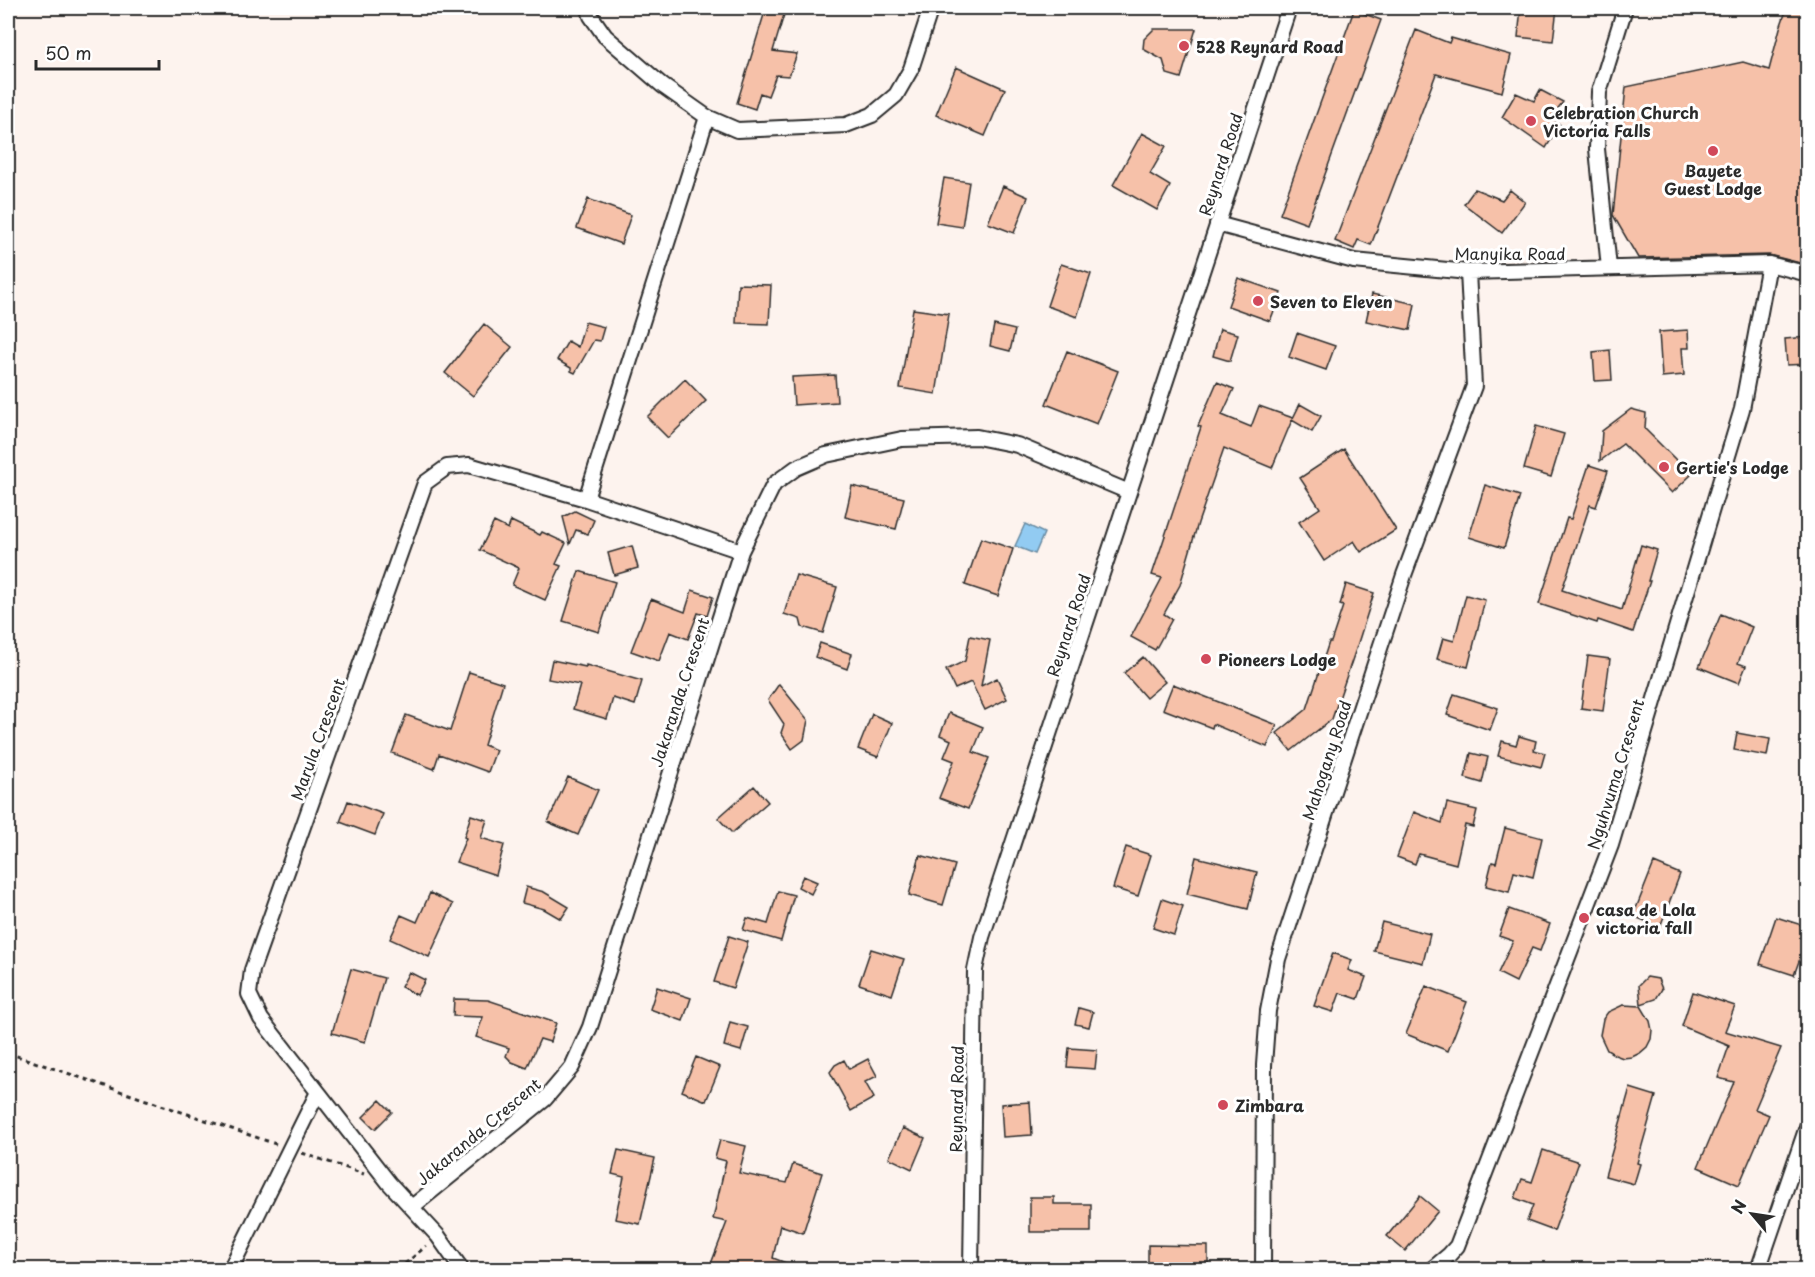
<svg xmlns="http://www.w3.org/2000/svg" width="1815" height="1277" font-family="'Playpen Sans',sans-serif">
	<rect width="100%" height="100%" fill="#fdf3ee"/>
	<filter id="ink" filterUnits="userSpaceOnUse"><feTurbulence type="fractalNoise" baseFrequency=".0167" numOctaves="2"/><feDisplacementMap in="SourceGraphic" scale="12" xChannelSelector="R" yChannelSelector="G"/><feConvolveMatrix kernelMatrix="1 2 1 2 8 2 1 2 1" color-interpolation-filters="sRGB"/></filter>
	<g filter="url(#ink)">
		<!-- water -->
		<path fill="#92cbf2" stroke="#698ba2" stroke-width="1.5" d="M1025 524 1044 533 1035 554 1015 546Z"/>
		<!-- building -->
		<path fill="#f6c1a9" stroke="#2b2b2b" stroke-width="1.5" d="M766 8H786L773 51 797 54 789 76 776 75 768 96 760 93 755 109 737 103Z
			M1521 8H1557L1553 41 1518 37Z
			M1787 8H1808V265L1769 255 1638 258 1613 215 1626 87 1743 62 1769 70 1780 28Z
			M1354 10 1381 20 1307 224 1280 214Z
			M1154 29H1196L1181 78 1167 74 1163 60 1143 49 1144 39Z
			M1416 30 1449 43 1451 38 1511 55 1502 92 1436 74 1371 245 1358 240 1354 249 1335 241Z
			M956 67 1005 89 985 136 936 115Z
			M1540 90 1563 102 1551 117 1560 125 1546 148 1502 117 1516 93 1534 101Z
			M1142 133 1166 146 1150 174 1170 186 1157 210 1113 185Z
			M944 178 969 182 962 227 936 223Z
			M1003 186 1028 197 1014 233 988 223Z
			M1475 189 1502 200 1510 190 1525 202 1502 233 1464 204Z
			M588 199 631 215 621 244 577 228Z
			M1061 264 1091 274 1077 317 1047 306Z
			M1238 278 1281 293 1270 321 1228 306Z
			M738 284 771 285 769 324 736 323Z
			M1372 294 1415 304 1410 330 1366 321Z
			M913 309 949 314 936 394 900 388Z
			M585 322 604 327 600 341 594 340 575 373 571 371V368L557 360 568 341 578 347Z
			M484 324 512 347 473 396 445 373Z
			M994 325 1015 330 1010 351 990 346Z
			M1220 329 1238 334 1230 361 1213 356Z
			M1688 330 1689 348H1682L1684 375 1662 377 1659 332Z
			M1297 333 1335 346 1326 370 1289 357Z
			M1808 337V364L1787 365 1785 339Z
			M1610 350 1612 380 1595 381 1593 352Z
			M1067 351 1118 371 1097 424 1046 404Z
			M835 375 837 402 794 405 792 377Z
			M685 379 706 401 668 438 647 417Z
			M1217 382 1234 389 1222 415 1251 427 1259 406 1293 418 1300 404 1321 416 1312 432 1292 420 1272 468 1224 448 1198 523 1180 585 1164 614 1172 619 1155 650 1131 637 1162 578 1152 575 1201 427 1198 426Z
			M1631 409 1646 413 1645 429 1691 475 1672 493 1623 444 1600 461 1602 431Z
			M1536 426 1564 434 1551 477 1524 469Z
			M1344 449 1396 530 1361 552 1354 541 1324 561 1299 522 1320 508 1300 478Z
			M1589 465 1608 471 1596 507 1590 505 1562 590 1622 610 1641 545 1657 550 1648 581H1650L1633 632 1598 620 1597 623 1539 604 1567 518 1571 519Z
			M1485 485 1520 496 1504 548 1469 537Z
			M852 486 904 498 896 529 845 517Z
			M575 511 594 520 588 534 576 530 570 544 563 517Z
			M511 521 540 535 542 532 566 543 556 564 561 566 545 600 512 585 519 568 480 550 494 522 508 529Z
			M981 538 1013 549 998 596 965 585Z
			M632 546 638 568 614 575 608 553Z
			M579 571 615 582 599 632 563 621Z
			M796 575 837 587 823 633 802 627 800 619 784 614Z
			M1346 584 1374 593 1358 643 1332 719 1291 751 1277 733 1307 709 1329 642H1331L1343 606 1340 605Z
			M692 590 713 597 707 616 698 613 688 639 670 632 659 661 631 651 651 599 685 612Z
			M1466 595 1485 600 1468 667 1437 659 1443 638 1454 641Z
			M1721 614 1752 627 1738 663 1746 666 1739 683 1699 667Z
			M970 636 990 640 981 686 997 678 1007 699 985 710 971 682 955 689 946 670 965 661Z
			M820 643 852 654 847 669 815 657Z
			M1588 656 1610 659 1603 711 1581 708Z
			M1143 657 1165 682 1146 698 1124 673Z
			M552 660 586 667V665L642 681 635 705 613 698 607 719 573 709 580 685 548 679Z
			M469 672 503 683 484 745 496 750 488 772 439 754 434 769 392 753 406 715 450 731Z
			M779 684 808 720 804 740 792 749 781 733 784 724 768 700Z
			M1173 684 1277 725 1267 747 1213 724 1212 728 1163 709Z
			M1454 694 1498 708 1490 730 1447 715Z
			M949 713 983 727 973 752 989 758 968 809 939 798 954 761 944 757 951 740 940 735Z
			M872 714 892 723 878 757 858 749Z
			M1737 733 1770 739 1767 756 1734 750Z
			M1519 736 1536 741 1534 750 1545 753 1541 767 1498 756 1502 741 1516 745Z
			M1471 753 1488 757 1482 783 1465 778Z
			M568 777 598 790 578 835 548 822Z
			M754 786 768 802 732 833 718 818Z
			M348 801 383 814 375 835 340 822Z
			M1447 803 1477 810 1473 827 1465 825 1456 864 1419 854 1415 864 1397 857 1414 812 1442 823Z
			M471 815 487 820 481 838 504 845 496 875 456 862 466 838 464 837Z
			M1505 828 1542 838 1533 877 1514 872 1509 892 1486 886 1492 862 1496 863Z
			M1126 847 1151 855 1138 896 1113 888Z
			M920 855 955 865 943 905 909 895Z
			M1196 857 1257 872 1248 909 1187 894Z
			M1654 863 1680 874 1660 927 1633 916Z
			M803 876 817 882 811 894 798 887Z
			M526 887 544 892 569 907 561 919 544 909 522 903Z
			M778 891 794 895 781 941 743 930 747 918 768 924Z
			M430 893 453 904 429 957 390 939 401 915 417 922Z
			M1162 899 1183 906 1174 935 1153 928Z
			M1509 909 1550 924 1540 951 1532 948 1516 982 1498 973 1513 941 1499 936Z
			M1776 917 1808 927V951L1803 950 1794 975 1760 964Z
			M1382 922 1430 934 1423 963 1374 951Z
			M729 936 748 942 733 988 714 982Z
			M871 949 904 959 892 995 859 984Z
			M1333 953 1352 960 1348 970 1366 977 1358 999 1340 993 1333 1012 1314 1006Z
			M351 969 384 978 365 1042 332 1033Z
			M409 972 425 980 417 995 401 987Z
			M1647 977 1658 979 1662 989 1656 999 1641 1004 1639 985Z
			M1426 986 1467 1002 1448 1051 1406 1034Z
			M657 987 691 998 683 1021 650 1009Z
			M1693 992 1735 1006 1725 1031 1781 1048 1755 1109 1769 1115 1739 1185 1698 1167 1734 1082 1718 1078 1729 1046 1682 1026Z
			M454 999 488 1000 556 1023 550 1042 540 1039 527 1068 512 1062 506 1056 509 1048 476 1037 483 1017 453 1016Z
			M1623 1005 1641 1006 1650 1021 1652 1030 1651 1039 1647 1047 1640 1053 1632 1057 1623 1058 1615 1055 1607 1050 1600 1035 1603 1019 1608 1012Z
			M1079 1008 1093 1012 1089 1027 1075 1024Z
			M730 1022 748 1027 741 1051 724 1046Z
			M1069 1048 1097 1050 1095 1069 1067 1067Z
			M696 1057 720 1067 706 1101 682 1091Z
			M868 1059 877 1076 865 1082 874 1098 851 1111 830 1072 835 1065 844 1060 849 1069Z
			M1630 1088 1656 1096 1637 1163 1640 1164 1634 1184 1605 1176Z
			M380 1100 392 1112 375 1129 363 1117Z
			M1030 1102 1032 1135 1003 1137 1001 1104Z
			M903 1128 925 1138 912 1169 889 1158Z
			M720 1140 746 1146 739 1173 787 1183 793 1164 822 1173 803 1233 780 1225 773 1258 799 1268V1269H709L727 1222 713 1219 726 1161 715 1158Z
			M618 1150 655 1158 640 1224 615 1219 624 1177 612 1174Z
			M1543 1150 1579 1162 1554 1231 1527 1221 1533 1205 1515 1198 1522 1179 1532 1182Z
			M1420 1196 1438 1211 1405 1251 1387 1236Z
			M1030 1197H1054V1204H1091V1232H1030Z
			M1148 1245 1208 1246V1269H1148Z"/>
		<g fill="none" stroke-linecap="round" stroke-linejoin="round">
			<!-- street casing -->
			<g stroke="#2b2b2b" stroke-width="18">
				<path id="street" d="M589 8 591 16 605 36 663 86 707 117 737 130 846 125 872 115 896 95 911 69 931 8
					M1217 224 1354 261 1468 272 1769 264 1808 274
					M1609 268 1597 149 1599 92 1625 8
					M586 499 707 117
					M412 1207 545 1099 572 1067 590 1027 741 551 774 484 796 468 826 455 902 439 977 437 1017 445 1129 492
					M230 1270 318 1092
					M462 1270 438 1236 389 1183 261 1019 249 994 252 970 425 483 447 467 469 465 586 499 741 551
					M971 1270 975 970 982 937 1289 8
					M1263 1270 1264 1065 1268 1011 1278 959 1404 575 1474 386 1468 272
					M1431 1270 1449 1255 1457 1246 1611 845 1742 409 1769 264
					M1758 1270 1808 1124"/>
			</g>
			<!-- path -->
			<path stroke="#2b2b2b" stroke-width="3" stroke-dasharray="4.5 4.5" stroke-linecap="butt" d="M8 1053 276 1144
				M302 1153 364 1174
				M398 1270 426 1246"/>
			<!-- street -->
			<use href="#street" stroke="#fff" stroke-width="14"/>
		</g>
	</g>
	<!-- markers -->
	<g fill="#d1495b" stroke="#fff" stroke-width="2">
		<circle cx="1184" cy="46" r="6"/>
		<circle cx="1531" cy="121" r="6"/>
		<circle cx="1713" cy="151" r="6"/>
		<circle cx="1258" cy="301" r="6"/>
		<circle cx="1664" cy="467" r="6"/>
		<circle cx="1206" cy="659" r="6"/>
		<circle cx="1584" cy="918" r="6"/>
		<circle cx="1223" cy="1105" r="6"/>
	</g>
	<g text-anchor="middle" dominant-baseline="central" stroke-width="6" stroke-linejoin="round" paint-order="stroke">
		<!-- poi labels -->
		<g font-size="16" font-weight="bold" fill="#2b2b2b" stroke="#fff" text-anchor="start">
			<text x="1196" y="46">528 Reynard Road</text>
			<text x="1543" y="112">Celebration Church<tspan x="1543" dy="18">Victoria Falls</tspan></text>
			<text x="1713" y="170" text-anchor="middle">Bayete<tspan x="1713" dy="18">Guest Lodge</tspan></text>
			<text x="1270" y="301">Seven to Eleven</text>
			<text x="1676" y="467">Gertie's Lodge</text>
			<text x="1218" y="659">Pioneers Lodge</text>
			<text x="1596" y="909">casa de Lola<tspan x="1596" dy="18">victoria fall</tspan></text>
			<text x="1235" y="1105">Zimbara</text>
		</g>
		<!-- street labels -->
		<g font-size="16" fill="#2b2b2b" stroke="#fff">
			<text transform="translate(1220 164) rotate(-72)">Reynard Road</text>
			<text x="1510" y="253">Manyika Road</text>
			<text transform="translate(1068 625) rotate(-72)">Reynard Road</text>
			<text transform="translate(679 692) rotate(-72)">Jakaranda Crescent</text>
			<text transform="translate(317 739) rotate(-70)">Marula Crescent</text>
			<text transform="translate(1326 760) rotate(-72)">Mahogany Road</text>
			<text transform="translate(1615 774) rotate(-73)">Nguhvuma Crescent</text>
			<text transform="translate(956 1099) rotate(-89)">Reynard Road</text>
			<text transform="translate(478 1131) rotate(-40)">Jakaranda Crescent</text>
		</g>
	</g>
	<!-- margin -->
	<rect width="1815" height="1277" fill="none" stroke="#fff" stroke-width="30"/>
	<rect x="15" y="15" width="1785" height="1247" fill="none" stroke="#2b2b2b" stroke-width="2" filter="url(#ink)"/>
	<!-- north arrow -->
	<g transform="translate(1752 1214) rotate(299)" stroke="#ffffff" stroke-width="4.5" paint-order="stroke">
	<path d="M0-4.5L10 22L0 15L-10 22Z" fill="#2b2b2b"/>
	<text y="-9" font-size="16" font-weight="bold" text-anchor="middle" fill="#2b2b2b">N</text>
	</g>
	<!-- scale -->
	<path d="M36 60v9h123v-9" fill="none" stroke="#2b2b2b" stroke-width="3"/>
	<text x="45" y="60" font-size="18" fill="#2b2b2b" stroke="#ffffff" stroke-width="4.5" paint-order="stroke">50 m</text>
</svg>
